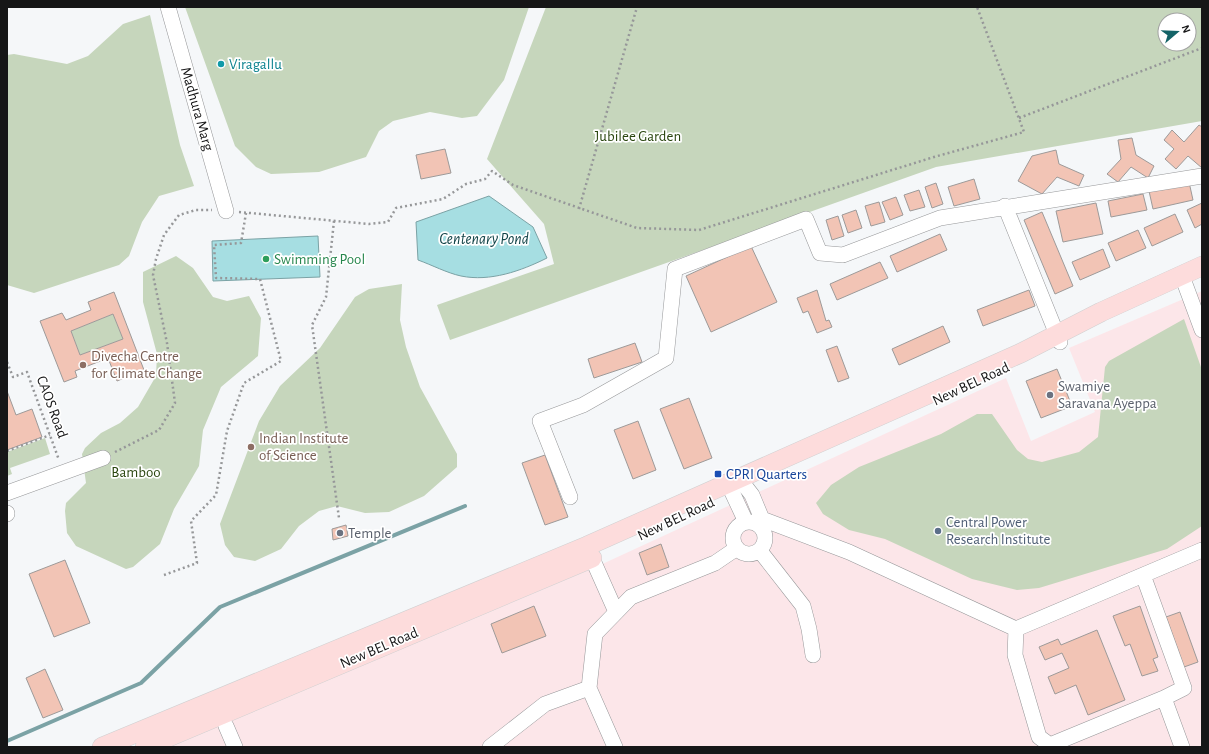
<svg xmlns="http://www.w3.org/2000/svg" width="1209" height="754" font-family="'Alegreya Sans',sans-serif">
	<rect width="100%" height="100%" fill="#f5f7f9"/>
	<!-- industrial -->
	<path fill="#fce6e9" d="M1202 291V747H164L598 566 1006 378 1031 441 1095 412 1069 348Z"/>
	<!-- green -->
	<path fill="#c6d6bc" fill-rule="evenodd" d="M185 7H529L504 80 477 116 462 118 430 112 393 121 379 131 366 157 319 172 271 174 256 167 235 146Z
		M546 7H1202V121L936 167 450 340 437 305 554 264 544 224 487 159ZM1165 20H1189V44H1165Z
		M150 15 180 145 194 186 159 196 142 222 129 256 119 265 34 293 7 285V55L14 54 67 64 88 56 123 24Z
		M176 256 193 268 213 297 227 301 249 296 261 318 258 356 221 387 203 430 199 466 174 509 160 544 133 567 126 569 76 546 67 533 65 511 66 503 86 483 82 454 85 448 101 433 120 423 138 407 156 376 157 354 143 302V272Z
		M402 284 400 320 406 347 420 387 457 454V467L424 496 389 512 365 513 337 506 319 511 299 526 281 549 255 561 234 557 225 545 220 524 259 421 280 386 320 348 355 297 369 289Z
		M113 314 123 339 80 355 71 331Z
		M1184 319 1202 370V526L1167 549 1039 588 1017 590 972 579 885 539 849 530 823 514 816 503 831 485 859 467 941 434 977 414H992L1017 450 1028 459 1042 462 1079 452 1098 437 1105 367 1109 361Z
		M45 438 50 454 10 468 12 474 7 476V452Z"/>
	<!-- water -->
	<path fill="#a6dee2" stroke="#7ba2a5" d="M489 196 533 227 547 258C521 271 490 282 461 276 447 273 432 265 418 260L416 222Z
		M318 236 320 277 213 281 212 241Z"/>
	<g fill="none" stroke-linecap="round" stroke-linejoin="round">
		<!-- stream -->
		<path stroke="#7ba2a5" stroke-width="4" d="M7 741 141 683 220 607 465 506"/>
	</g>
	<!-- building -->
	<path fill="#f2c4b5" stroke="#9d9a99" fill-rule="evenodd" d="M1199 125 1202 127V168L1188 156 1176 169 1165 159 1174 149 1164 140 1172 130 1184 142Z
		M1132 138 1136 155 1154 166 1148 178 1131 167 1118 182 1107 174 1121 159 1118 140Z
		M445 149 451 173 421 179 416 155Z
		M1056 150 1059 164 1084 175 1079 186 1057 177 1042 194 1018 181 1032 156Z
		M974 179 980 199 954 206 948 187Z
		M1189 182 1193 200 1153 209 1149 191Z
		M936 183 943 204 932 208 925 187Z
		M919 190 925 207 910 211 904 195Z
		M1143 194 1147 210 1111 217 1108 201Z
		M896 197 903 215 890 220 882 202Z
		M879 202 885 222 871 226 865 206Z
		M1096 203 1103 234 1063 242 1056 211Z
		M1202 203V224L1195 228 1187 210Z
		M856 210 862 228 848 233 842 215Z
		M1042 212 1073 286 1055 294 1024 220Z
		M1175 214 1183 232 1152 246 1144 228Z
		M838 216 844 236 832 240 826 220Z
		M1138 230 1146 248 1116 261 1108 243Z
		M940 234 947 250 897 272 890 256Z
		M751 246 777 302 711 332 686 276Z
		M1103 249 1110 267 1080 280 1072 262Z
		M880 262 888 278 837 300 830 284Z
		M817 290 826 321 829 320 832 327 817 333 808 311 803 313 797 298Z
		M1029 290 1035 306 983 326 977 310Z
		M114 292 144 370 117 381 108 358 75 371 77 377 64 382 40 321 62 313 66 320 91 310 88 302ZM113 314 123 339 80 355 71 331Z
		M943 326 950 342 899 365 892 349Z
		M635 343 642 362 594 378 588 359Z
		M837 346 849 378 838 382 826 350Z
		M1057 369 1072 406 1041 418 1026 381Z
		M7 391 16 415 32 409 42 437 7 450Z
		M689 398 712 458 684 469 660 409Z
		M638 421 656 470 633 479 614 430Z
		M545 455 568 517 545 525 522 463Z
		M346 525 348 536 333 540 332 529Z
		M661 544 669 567 647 575 639 553Z
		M65 560 90 623 54 637 29 574Z
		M534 606 546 636 502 653 491 624Z
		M1140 606 1158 657 1153 659 1158 671 1142 676 1130 644 1125 646 1113 616Z
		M1180 612 1198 662 1184 667 1166 617Z
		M1097 630 1125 700 1088 715 1076 685 1055 694 1048 677 1069 668 1062 653 1045 660 1039 647 1058 639 1061 645Z
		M45 669 63 710 43 718 26 678Z"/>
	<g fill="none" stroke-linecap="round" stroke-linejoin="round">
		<!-- minor casing -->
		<g stroke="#97989a" stroke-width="16">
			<path id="minor" d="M168 7 226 211
				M1005 206 1060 342
				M1183 274 1185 284 1202 330
				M745 486 752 495 762 519 849 552 1016 629
				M732 492 746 522
				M7 493 103 458
				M570 497 540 421 583 405 666 358 675 269 806 219 820 253 843 255 940 218 1202 176
				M7 513V514
				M733 538a16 16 0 1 1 32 0a16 16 0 1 1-32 0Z
				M588 549 616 612
				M760 551 803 606 809 629 813 655
				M1143 575 1184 688 1164 698
				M226 726 235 747
				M490 747 545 704 589 688
				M615 747 589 688 595 634 631 597 715 563 737 548
				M1182 747 1164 698 1050 745 1039 737 1015 655 1016 629 1202 550"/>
		</g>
		<!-- major casing -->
		<g stroke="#d0d0d1" stroke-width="20">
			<path id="major" d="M102 747 587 546 1021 353 1101 312 1202 266
				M145 747 592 558"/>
		</g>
		<!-- path -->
		<path stroke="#969799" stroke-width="2.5" stroke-dasharray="2 3" stroke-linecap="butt" d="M1019 118 1202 48
			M579 209 637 7
			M239 212 369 224 388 222 396 208 443 199 466 184 485 179 492 171 513 185 637 228 699 230 934 157 1024 132 977 7
			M334 221 326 297 312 325 339 518
			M7 362 13 377 27 372 59 460
			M7 451 50 435
			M115 452 159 430 175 403 167 343 153 275 156 259 164 235 179 215 196 210H212
			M164 575 197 563 191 521 216 495 227 431 244 383 281 361 260 279 216 278 214 245 241 243 246 213"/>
		<!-- minor -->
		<use href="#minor" stroke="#fff" stroke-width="15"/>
		<!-- major -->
		<use href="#major" stroke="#fddcdc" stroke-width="19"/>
	</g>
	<!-- markers -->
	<circle fill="#0f9aa8" stroke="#fff" stroke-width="1.5" cx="221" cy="64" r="4"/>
	<circle fill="#2e9e5b" stroke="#fff" stroke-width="1.5" cx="266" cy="259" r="4"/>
	<g fill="#8d6e63" stroke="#fff" stroke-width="1.5">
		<circle cx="83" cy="365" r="4"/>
		<circle cx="251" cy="447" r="4"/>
	</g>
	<g fill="#6b7280" stroke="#fff" stroke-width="1.5">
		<circle cx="1050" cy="395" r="4"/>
		<circle cx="340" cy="533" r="4"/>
	</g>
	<rect fill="#1a4fb4" stroke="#fff" stroke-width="1.5" x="714" y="470" width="8" height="8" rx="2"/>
	<circle fill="#5c6f8a" stroke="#fff" stroke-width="1.5" cx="938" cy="531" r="4"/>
	<g text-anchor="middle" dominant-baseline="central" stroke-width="3.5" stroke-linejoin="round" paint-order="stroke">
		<!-- culture labels -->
		<g font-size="15" fill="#0d838f" stroke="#fff" text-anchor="start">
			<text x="229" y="64">Viragallu</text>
		</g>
		<!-- street labels -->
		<g font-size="15" fill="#161617" stroke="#fff">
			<text transform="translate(197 109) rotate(74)">Madhura Marg</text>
			<text transform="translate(971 384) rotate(-25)">New BEL Road</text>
			<text transform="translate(52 407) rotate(70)">CAOS Road</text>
			<text transform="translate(676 519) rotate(-25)">New BEL Road</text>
			<text transform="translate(379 648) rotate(-23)">New BEL Road</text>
		</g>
		<!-- park labels -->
		<g font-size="15" fill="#2a460f" stroke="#fff">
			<text x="638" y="136">Jubilee Garden</text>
			<text x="136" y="472">Bamboo</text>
		</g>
		<!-- leisure labels -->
		<g font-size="15" fill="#27864d" stroke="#fff" text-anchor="start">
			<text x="274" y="259">Swimming Pool</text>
		</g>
		<!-- education labels -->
		<g font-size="15" fill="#785e54" stroke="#fff" text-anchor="start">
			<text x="91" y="356">Divecha Centre<tspan x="91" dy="17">for Climate Change</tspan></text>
			<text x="259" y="438">Indian Institute<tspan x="259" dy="17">of Science</tspan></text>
		</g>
		<!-- worship labels -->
		<g font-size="15" fill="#5b616d" stroke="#fff" text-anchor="start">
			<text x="1058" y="386">Swamiye<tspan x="1058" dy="17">Saravana Ayeppa</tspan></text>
			<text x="348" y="533">Temple</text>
		</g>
		<!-- transit labels -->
		<g font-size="15" fill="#164399" stroke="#fff" text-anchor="start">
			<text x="726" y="474">CPRI Quarters</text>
		</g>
		<!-- service labels -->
		<g font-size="15" fill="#4e5e75" stroke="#fff" text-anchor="start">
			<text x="946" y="522">Central Power<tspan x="946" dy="17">Research Institute</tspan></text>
		</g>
		<!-- water labels -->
		<g font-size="16" font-style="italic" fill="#124448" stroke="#fff">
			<text x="484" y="239">Centenary Pond</text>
		</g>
	</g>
	<!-- border -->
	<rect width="1209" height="754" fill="none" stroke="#161617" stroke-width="16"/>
	<!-- north arrow -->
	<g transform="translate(1177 32) rotate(71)"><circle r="19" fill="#ffffff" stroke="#a2a2a2"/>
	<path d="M0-3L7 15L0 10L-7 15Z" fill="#136367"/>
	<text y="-6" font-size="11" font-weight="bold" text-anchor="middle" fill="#161617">N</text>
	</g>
</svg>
